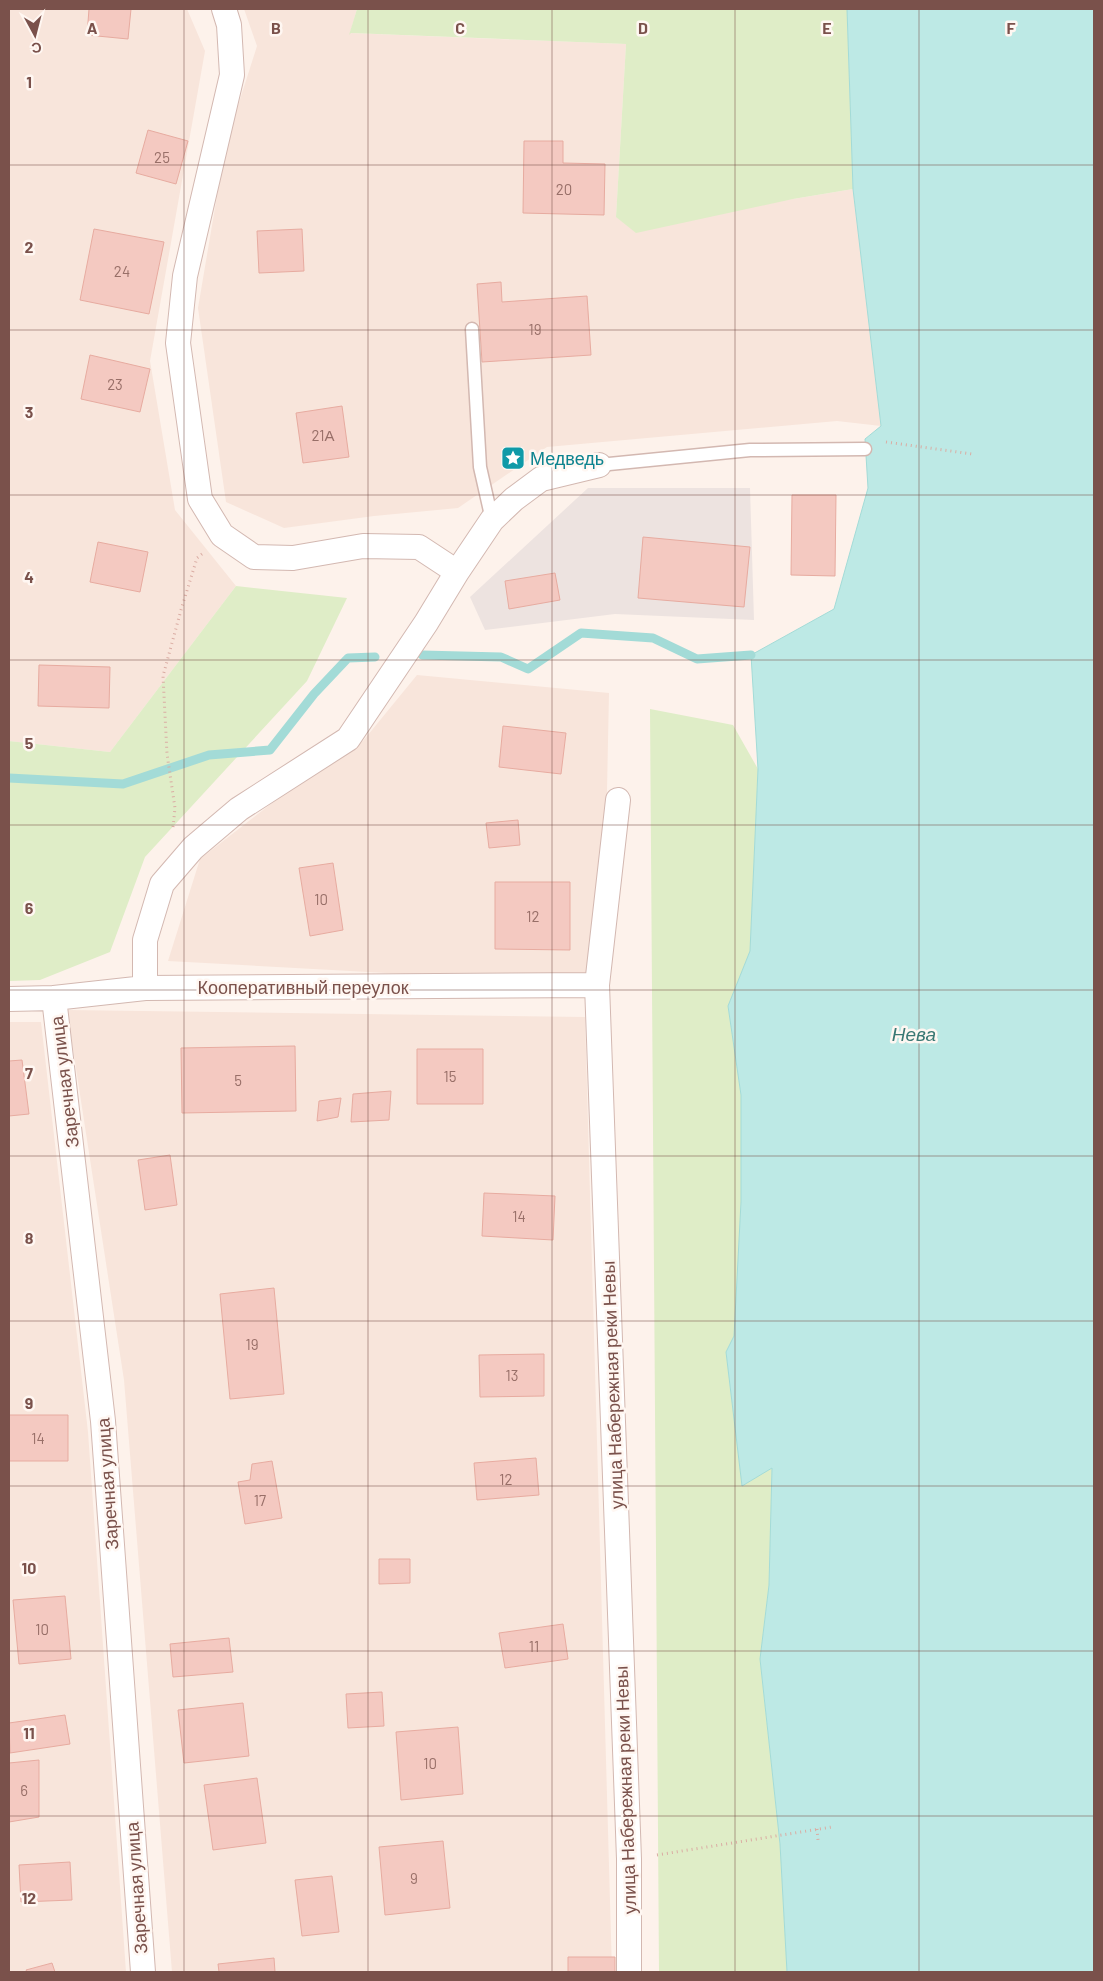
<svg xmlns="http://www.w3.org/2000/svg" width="1103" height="1981" font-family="Barlow,sans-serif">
	<rect width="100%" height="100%" fill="#fdf2eb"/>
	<!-- residential -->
	<path fill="#f8e5db" d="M9 9H187L205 51 150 361 175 510 236 586 110 752 9 741Z
		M244 9H357L350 33 626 44 616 217 793 199 853 189 881 426 837 421 547 447 458 508 374 516 284 528 226 502 198 308 226 143 257 46Z
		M417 675 609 693 603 985 168 961 200 859 307 776 363 741Z
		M67 1010 585 1017 612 1972H172L124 1380Z
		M9 1022H41L88 1432 126 1972H9Z"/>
	<!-- industrial -->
	<path fill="#ede3e0" d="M588 488H750L754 620 615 614 485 630 470 597Z"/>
	<!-- green -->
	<path fill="#dfedc7" d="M357 9H847L853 189 793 199 636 233 616 217 626 44 351 33 349 35Z
		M236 586 347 598 307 681 145 857 110 952 40 980 9 981V741L110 752Z
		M650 709 733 725 758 769 750 951 728 1006 741 1095V1202L734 1336 726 1352 742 1486 772 1467 769 1585 760 1659 780 1844 787 1972H659Z"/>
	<!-- water -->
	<path fill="#bde9e5" stroke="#a3dbd7" d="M847 9H1094V1972H787L780 1844 760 1659 769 1585 772 1468 742 1486 726 1352 734 1336 741 1202V1095L728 1006 750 951 758 769 751 655 834 609 868 488 865 439 881 426 853 189Z"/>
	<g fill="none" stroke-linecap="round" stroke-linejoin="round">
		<!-- stream -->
		<path stroke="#a3dbd7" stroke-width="9" d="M422 655 501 657 528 669 581 633 653 638 697 659 751 655
			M9 778 123 784 209 755 270 750 314 694 348 658 375 657"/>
	</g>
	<!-- building -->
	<path fill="#f4c9c1" stroke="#e7aba0" d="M89 9H131L128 39 87 35Z
		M148 130 188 141 176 184 136 173Z
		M524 141H563V163L605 164 604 215 523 213Z
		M94 229 164 242 149 314 80 300Z
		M302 229 304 271 259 273 257 231Z
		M501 282 502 302 587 296 591 355 482 362 477 284Z
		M90 355 150 369 140 412 81 399Z
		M342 406 349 457 303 463 296 413Z
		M792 495H836L835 576 791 575Z
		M643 537 750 547 744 607 638 598Z
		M98 542 148 552 140 592 90 582Z
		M555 573 560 600 509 609 505 581Z
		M39 665 110 667 109 708 38 706Z
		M503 726 566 733 561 774 499 767Z
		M518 820 520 845 489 848 486 823Z
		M333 863 343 930 310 936 299 868Z
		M495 882H570V950L495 949Z
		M295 1046 296 1111 182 1113 181 1048Z
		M417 1049H483V1104H417Z
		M22 1060 29 1114 9 1116V1061Z
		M391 1091 389 1120 351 1122 353 1094Z
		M341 1098 338 1117 317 1121 319 1101Z
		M170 1155 177 1205 145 1210 138 1160Z
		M484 1193 555 1196 553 1240 482 1236Z
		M274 1288 284 1394 230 1399 220 1294Z
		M544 1354V1396L480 1397 479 1355Z
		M9 1415H68V1461H9Z
		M536 1458 539 1495 477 1500 474 1463Z
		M272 1461 282 1518 245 1524 238 1482 250 1480 252 1464Z
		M379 1559H410V1583L379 1584Z
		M65 1596 71 1659 19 1664 13 1600Z
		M563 1624 568 1659 505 1668 499 1633Z
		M229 1638 233 1672 173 1677 170 1644Z
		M382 1692 384 1726 348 1728 346 1694Z
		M243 1703 249 1756 184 1763 178 1710Z
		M65 1715 70 1744 10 1753 9 1723Z
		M458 1727 463 1794 401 1800 396 1732Z
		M39 1760V1817L9 1822V1763Z
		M257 1778 266 1843 213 1850 204 1785Z
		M443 1841 450 1908 385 1915 379 1847Z
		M70 1862 72 1900 21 1902 19 1865Z
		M332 1876 339 1932 302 1936 295 1880Z
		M568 1957H615V1972H568Z
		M274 1958 275 1972H219L218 1964Z
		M52 1963 55 1972H27L26 1970Z"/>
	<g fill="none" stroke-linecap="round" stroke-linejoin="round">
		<!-- lane casing -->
		<g stroke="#d3b8b1" stroke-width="15">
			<path id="lane" d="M472 329 480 467 492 520
				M599 465 750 450 865 449"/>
		</g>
		<!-- street casing -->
		<g stroke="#d3b8b1" stroke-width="26">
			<path id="street" d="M224 9 229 25 232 75 185 276 178 343 200 499 222 535 254 557 293 558 363 546 419 547 457 572
				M618 800 597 985 629 1859V1972
				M145 988V940L162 884 193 848 239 809 348 739 426 623 457 572 492 520 514 499 541 479 599 465
				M54 998 103 1421 143 1972
				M9 999 54 998 145 988 597 985"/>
		</g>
		<!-- path -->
		<path stroke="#daaca3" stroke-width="3" stroke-dasharray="1 4" stroke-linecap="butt" d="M886 442 972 454
			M173 827 175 808 167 754 163 676 181 610 197 558 202 554
			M817 1829 818 1840
			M657 1855 832 1827"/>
		<!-- lane -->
		<use href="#lane" stroke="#fff" stroke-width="12"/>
		<!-- street -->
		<use href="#street" stroke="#fff" stroke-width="24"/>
	</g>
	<!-- grid -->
	<path fill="none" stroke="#7a514b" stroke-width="1" stroke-opacity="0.55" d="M184 9V1972M368 9V1972M552 9V1972M735 9V1972M919 9V1972M9 165H1094M9 330H1094M9 495H1094M9 660H1094M9 825H1094M9 990H1094M9 1156H1094M9 1321H1094M9 1486H1094M9 1651H1094M9 1816H1094"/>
	<!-- icons -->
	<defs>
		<g id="sight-square" transform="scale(1.25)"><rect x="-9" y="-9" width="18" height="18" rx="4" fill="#0f9aa8" stroke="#fff7f2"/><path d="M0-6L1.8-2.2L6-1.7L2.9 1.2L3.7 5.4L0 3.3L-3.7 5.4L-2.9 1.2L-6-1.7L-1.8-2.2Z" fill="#fff"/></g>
	</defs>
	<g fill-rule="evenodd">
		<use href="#sight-square" x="513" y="458"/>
	</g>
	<g text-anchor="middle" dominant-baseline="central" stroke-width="5" stroke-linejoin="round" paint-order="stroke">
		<!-- number labels -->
		<g font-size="15" fill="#986f68">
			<text x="162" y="157">25</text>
			<text x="564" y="189">20</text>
			<text x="122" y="271">24</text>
			<text x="535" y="329">19</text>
			<text x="115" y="384">23</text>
			<text x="323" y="435">21А</text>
			<text x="321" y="899">10</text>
			<text x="533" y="916">12</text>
			<text x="450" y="1076">15</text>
			<text x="238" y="1080">5</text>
			<text x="519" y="1216">14</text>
			<text x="252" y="1344">19</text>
			<text x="512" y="1375">13</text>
			<text x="38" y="1438">14</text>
			<text x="506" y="1479">12</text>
			<text x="260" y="1500">17</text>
			<text x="42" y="1629">10</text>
			<text x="534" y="1646">11</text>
			<text x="430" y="1763">10</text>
			<text x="24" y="1790">6</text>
			<text x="414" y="1878">9</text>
		</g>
		<!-- culture labels -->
		<g font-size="18" fill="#0d838f" stroke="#fff7f2" text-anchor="start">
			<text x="530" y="458">Медведь</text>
		</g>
		<!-- street labels -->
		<g font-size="18" fill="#7a514b" stroke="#fff7f2">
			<text x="303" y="987">Кооперативный переулок</text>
			<text transform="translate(64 1082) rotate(-97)">Заречная улица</text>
			<text transform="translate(612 1385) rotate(-92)">улица Набережная реки Невы</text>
			<text transform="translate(107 1484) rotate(-94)">Заречная улица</text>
			<text transform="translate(625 1790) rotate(-92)">улица Набережная реки Невы</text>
			<text transform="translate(136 1888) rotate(-94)">Заречная улица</text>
		</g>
		<!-- water labels -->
		<g font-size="19" font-style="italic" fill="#3a7874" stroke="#fff7f2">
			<text x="914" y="1033">Нева</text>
		</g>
	</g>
	<g font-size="16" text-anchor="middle" font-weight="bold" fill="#7a514b" stroke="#fff7f2" stroke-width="5" stroke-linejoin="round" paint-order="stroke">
		<text x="92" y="34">A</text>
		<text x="276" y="34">B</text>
		<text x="460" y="34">C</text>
		<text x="643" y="34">D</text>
		<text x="827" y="34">E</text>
		<text x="1011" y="34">F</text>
		<text x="29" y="88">1</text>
		<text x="29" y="253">2</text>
		<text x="29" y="418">3</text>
		<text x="29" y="583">4</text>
		<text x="29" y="749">5</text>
		<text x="29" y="914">6</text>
		<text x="29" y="1079">7</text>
		<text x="29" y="1244">8</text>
		<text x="29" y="1409">9</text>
		<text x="29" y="1574">10</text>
		<text x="29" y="1739">11</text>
		<text x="29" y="1904">12</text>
	</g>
	<!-- border -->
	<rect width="1103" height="1981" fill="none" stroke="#7a514b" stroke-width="20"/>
	<!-- north arrow -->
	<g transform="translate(35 35) rotate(173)" stroke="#fff7f2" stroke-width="4" paint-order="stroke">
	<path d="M0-4L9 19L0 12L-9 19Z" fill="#7a514b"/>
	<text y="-8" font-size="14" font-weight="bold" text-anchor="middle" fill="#7a514b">С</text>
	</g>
</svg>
